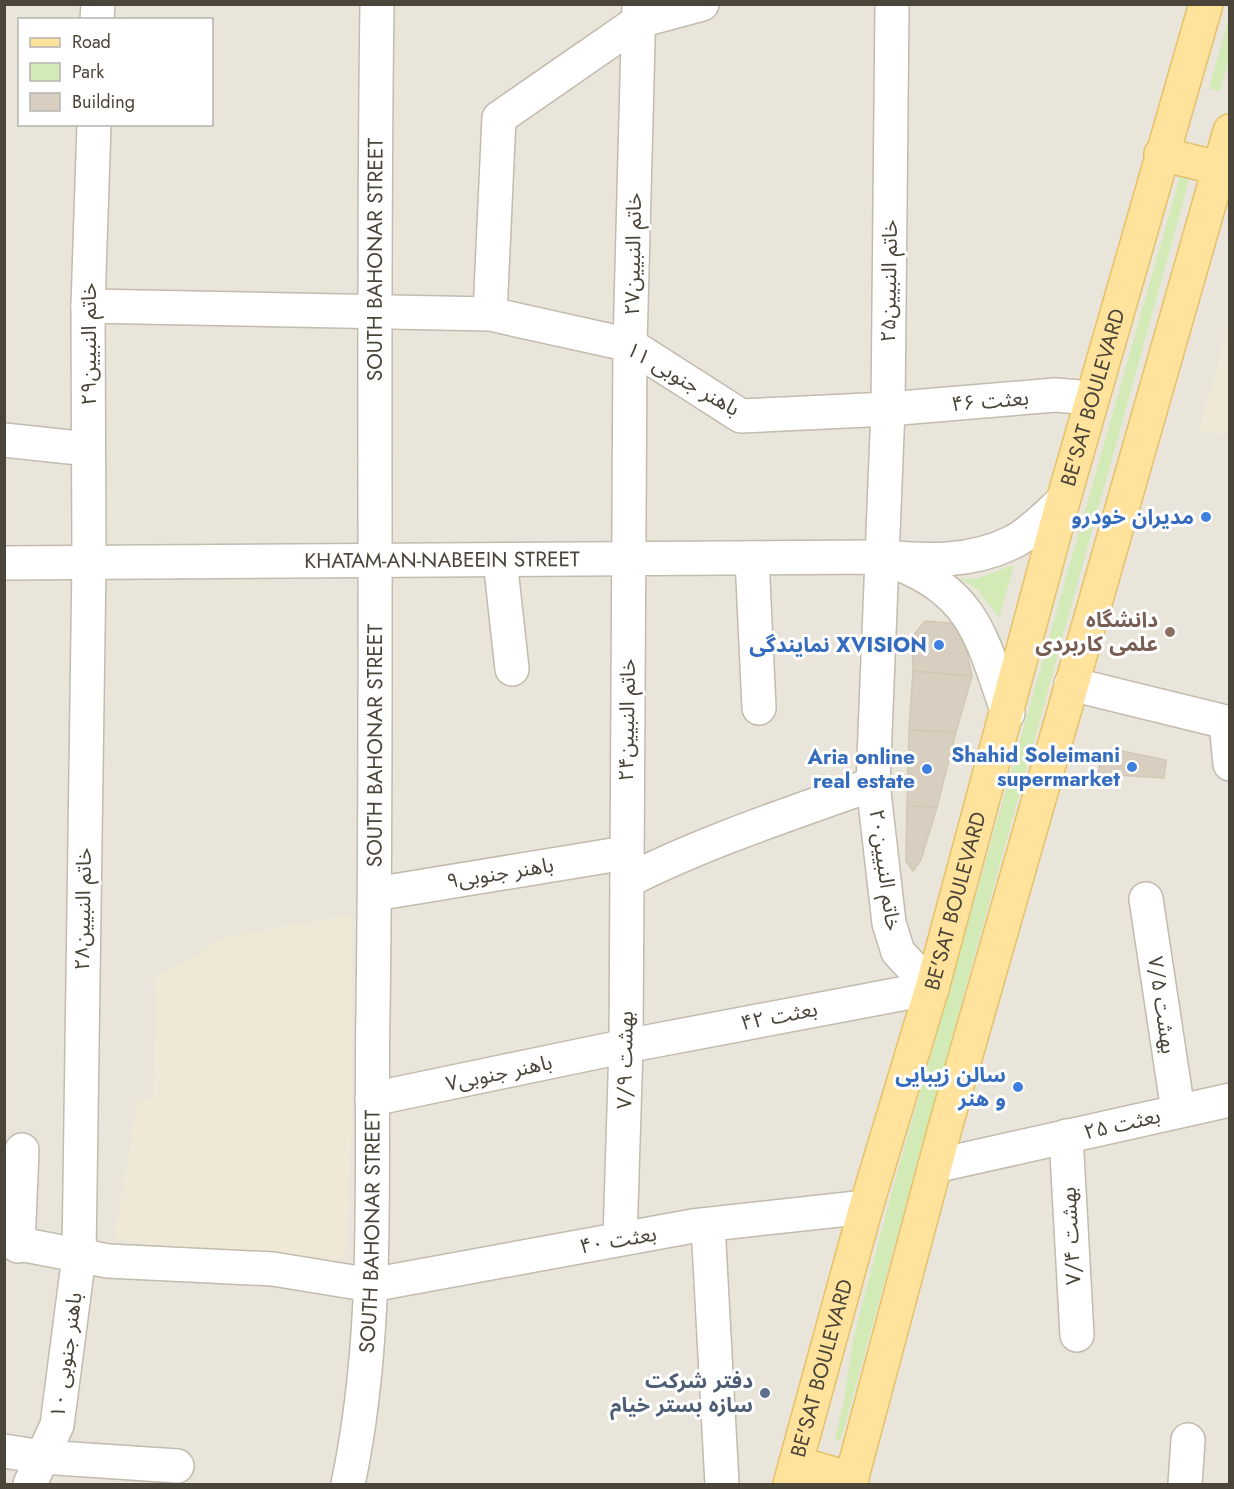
<svg xmlns="http://www.w3.org/2000/svg" width="1234" height="1489" font-family="Jost,'Noto Sans Arabic',sans-serif">
	<rect width="100%" height="100%" fill="#f6f3ec"/>
	<!-- residential -->
	<path fill="#eae5da" fill-rule="evenodd" d="M5 5H1229V1484H5ZM20 20H212V124H20Z"/>
	<!-- education -->
	<path fill="#efe8d6" d="M1229 325V434L1199 430Z
		M352 915V1117L346 1252 333 1267 114 1239 138 1098H153L156 977 227 937Z"/>
	<!-- green -->
	<path fill="#d2eab5" d="M1229 18V58L1220 91 1209 88Z
		M1181 173 1187 175 1189 180 841 1439 837 1441 835 1438 844 1401 854 1336 891 1195Z
		M1014 565 999 618 979 591 960 578 975 579Z"/>
	<!-- building -->
	<path fill="#d8cfc1" stroke="#d3c7b4" stroke-width="1.5" d="M925 621 951 623 964 639 972 676 913 671 912 637Z
		M913 671 972 676 956 732 909 730Z
		M909 730 956 732 937 807 907 806Z
		M1112 749 1166 760 1164 778 1098 774 1101 758Z
		M907 806 937 807 921 860 913 871 906 861Z"/>
	<g fill="none" stroke-linecap="round" stroke-linejoin="round">
		<!-- minor casing -->
		<g stroke="#c2bbae" stroke-width="36">
			<g id="minor">
				<path d="M892 4 888 409 873 784 889 923 898 952 932 988"/>
				<path d="M97 20 98 4"/>
				<path d="M88 306 490 314 630 345 741 416 888 409 1055 395 1092 398"/>
				<path d="M490 314 499 118 639 21 702 4"/>
				<path d="M4 440 88 449"/>
				<path d="M752 558 759 708"/>
				<path d="M500 560 512 669"/>
				<path id="s1" d="M4 563 881 557C926 561 971 563 1013 542 1031 533 1048 514 1063 501"/>
				<path d="M899 564C976 594 983 643 1008 713"/>
				<path d="M1071 684 1230 723"/>
				<path d="M1226 723 1230 764"/>
				<path d="M627 881C706 841 790 814 873 784"/>
				<path d="M375 894 625 853"/>
				<path d="M1146 899 1178 1111"/>
				<path d="M372 1099 626 1046 932 988"/>
				<path d="M1066 1136 1077 1335"/>
				<path d="M935 1166 1230 1100"/>
				<path d="M708 1225 722 1484"/>
				<path d="M620 1239 626 1046 630 345 639 4"/>
				<path d="M4 1241 108 1261 273 1269 371 1285 693 1226 866 1207"/>
				<path d="M18 1246 22 1150"/>
				<path d="M4 1451 42 1457 177 1466"/>
				<path d="M30 1484 57 1425 79 1256 89 563 88 306 94 124"/>
				<path id="s2" d="M348 1484C381 1329 370 1168 373 1010 378 675 372 340 377 4"/>
				<path d="M1185 1484 1188 1440"/>
			</g>
		</g>
		<!-- major casing -->
		<g stroke="#e6c16a" stroke-width="36">
			<g id="major">
				<path d="M1161 154 1219 168"/>
				<path d="M796 1463 852 1479"/>
				<path id="s3" d="M790 1484 866 1207 932 988 1063 501 1206 4"/>
				<path d="M850 1484 945 1128 1230 131"/>
			</g>
		</g>
		<!-- minor -->
		<use href="#minor" stroke="#fff" stroke-width="33"/>
		<!-- major -->
		<use href="#major" stroke="#ffe39c" stroke-width="33"/>
	</g>
	<!-- markers -->
	<g fill="#3f7fe0" stroke="#fff" stroke-width="2">
		<circle cx="1206" cy="517" r="6"/>
		<circle cx="939" cy="645" r="6"/>
		<circle cx="1132" cy="767" r="6"/>
		<circle cx="927" cy="769" r="6"/>
		<circle cx="1018" cy="1087" r="6"/>
	</g>
	<circle fill="#8d6e63" stroke="#fff" stroke-width="2" cx="1170" cy="632" r="6"/>
	<circle fill="#5c6f8a" stroke="#fff" stroke-width="2" cx="765" cy="1393" r="6"/>
	<g text-anchor="middle" dominant-baseline="central" stroke-width="6" stroke-linejoin="round" paint-order="stroke">
		<!-- street labels -->
		<g font-size="21" fill="#4b4439" stroke="#fff">
			<text transform="translate(633 254) rotate(-89)">خاتم النبیین۲۷</text>
			<text stroke="none"><textPath href="#s2" startOffset="1226">SOUTH BAHONAR STREET</textPath></text>
			<text transform="translate(889 281) rotate(-89)">خاتم النبیین۲۵</text>
			<text transform="translate(89 344) rotate(-90)">خاتم النبیین۲۹</text>
			<text transform="translate(683 379) rotate(30)">باهنر جنوبی ۱۱</text>
			<text stroke="none"><textPath href="#s3" startOffset="1128">BE'SAT BOULEVARD</textPath></text>
			<text transform="translate(990 401) rotate(-5)">بعثت ۴۶</text>
			<text stroke="none"><textPath href="#s1" startOffset="438">KHATAM-AN-NABEEIN STREET</textPath></text>
			<text transform="translate(627 720) rotate(-89)">خاتم النبیین۲۴</text>
			<text stroke="none"><textPath href="#s2" startOffset="740">SOUTH BAHONAR STREET</textPath></text>
			<text transform="translate(885 870) rotate(82)">خاتم النبیین۲۰</text>
			<text transform="translate(500 873) rotate(-9)">باهنر جنوبی۹</text>
			<text stroke="none"><textPath href="#s3" startOffset="606">BE'SAT BOULEVARD</textPath></text>
			<text transform="translate(83 909) rotate(-89)">خاتم النبیین۲۸</text>
			<text transform="translate(1162 1005) rotate(82)">بهشت ۷/۵</text>
			<text transform="translate(779 1016) rotate(-11)">بعثت ۴۲</text>
			<text transform="translate(625 1060) rotate(-89)">بهشت ۷/۹</text>
			<text transform="translate(499 1073) rotate(-12)">باهنر جنوبی۷</text>
			<text transform="translate(1122 1124) rotate(-13)">بعثت ۲۵</text>
			<text stroke="none"><textPath href="#s2" startOffset="254">SOUTH BAHONAR STREET</textPath></text>
			<text transform="translate(1071 1236) rotate(-93)">بهشت ۷/۴</text>
			<text transform="translate(618 1240) rotate(-10)">بعثت ۴۰</text>
			<text transform="translate(66 1355) rotate(-82)">باهنر جنوبی ۱۰</text>
			<text stroke="none"><textPath href="#s3" startOffset="120">BE'SAT BOULEVARD</textPath></text>
		</g>
		<!-- shop labels -->
		<g font-size="21" font-weight="bold" fill="#366cbe" stroke="#fff" text-anchor="end">
			<text x="1194" y="517">مدیران خودرو</text>
			<text x="927" y="645">نمایندگی XVISION</text>
			<text x="1120" y="755">Shahid Soleimani<tspan x="1120" dy="24">supermarket</tspan></text>
			<text x="915" y="757">Aria online<tspan x="915" dy="24">real estate</tspan></text>
			<text x="1006" y="1075">سالن زیبایی<tspan x="1006" dy="24">و هنر</tspan></text>
		</g>
		<!-- education labels -->
		<g font-size="21" font-weight="bold" fill="#785e54" stroke="#fff" text-anchor="end">
			<text x="1158" y="620">دانشگاه<tspan x="1158" dy="24">علمی کاربردی</tspan></text>
		</g>
		<!-- service labels -->
		<g font-size="21" font-weight="bold" fill="#4e5e75" stroke="#fff" text-anchor="end">
			<text x="753" y="1381">دفتر شرکت<tspan x="753" dy="24">سازه بستر خیام</tspan></text>
		</g>
	</g>
	<!-- border -->
	<rect width="1234" height="1489" fill="none" stroke="#4b4439" stroke-width="12"/>
	<!-- legend -->
	<rect x="18" y="18" width="195" height="108" fill="#ffffff" stroke="#b7b4b0" stroke-width="1.5"/>
	<rect x="30" y="38" width="30" height="9" fill="#ffe39c" stroke="#b7b4b0" stroke-width="1.5"/>
	<text x="72" y="48" font-size="18" fill="#4b4439">Road</text>
	<rect x="30" y="63" width="30" height="18" fill="#d2eab5" stroke="#b7b4b0" stroke-width="1.5"/>
	<text x="72" y="78" font-size="18" fill="#4b4439">Park</text>
	<rect x="30" y="93" width="30" height="18" fill="#d8cfc1" stroke="#b7b4b0" stroke-width="1.5"/>
	<text x="72" y="108" font-size="18" fill="#4b4439">Building</text>
</svg>
